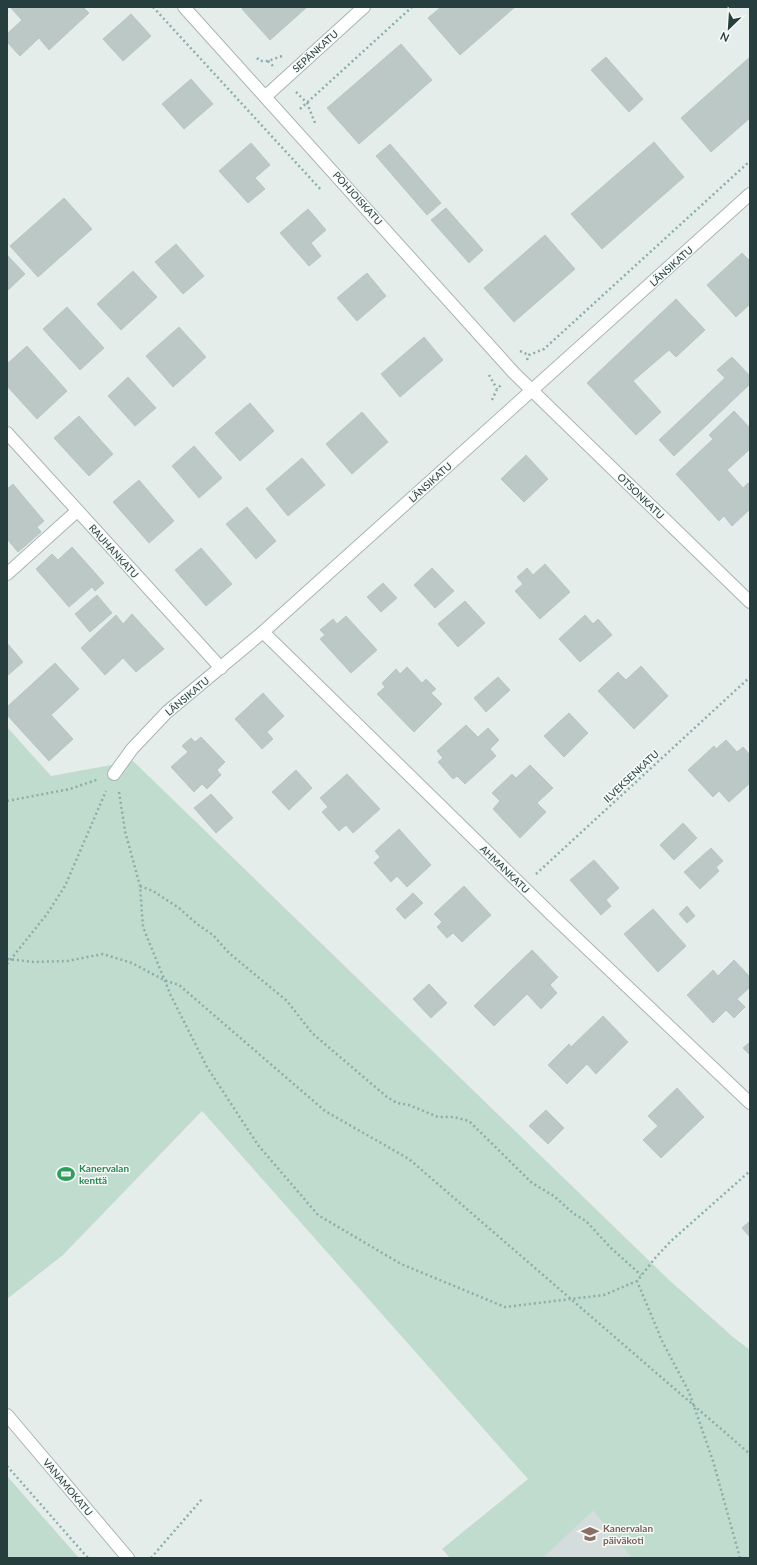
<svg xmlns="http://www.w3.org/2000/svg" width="757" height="1565" font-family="Lato,sans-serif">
	<rect width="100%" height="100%" fill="#e5edeb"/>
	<!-- built -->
	<path fill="#d4dddb" d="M593 1511 632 1558H543Z"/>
	<!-- green -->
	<path fill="#c0dcce" d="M7 727 51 776 133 761 668 1279 733 1337 750 1350V1558H632L593 1511 543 1558H450L442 1549 528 1479 202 1111 63 1255 7 1299Z
		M7 1476 79 1558H7Z"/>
	<!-- building -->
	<path fill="#bbc8c5" stroke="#b8c6c4" d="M10 7H83L89 13 49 50 39 38 20 56 7 42V34L22 20Z
		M244 7H307L270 40 242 9Z
		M441 7H515L460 55 428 18Z
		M131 14 151 36 123 61 103 39Z
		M401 44 432 80 359 144 327 108Z
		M606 57 643 99 629 112 591 70Z
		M750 57V118L711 152 681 118Z
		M191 79 213 104 184 129 162 104Z
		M654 142 684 177 602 249 571 214Z
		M251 143 270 165 255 178 265 189 248 203 219 171Z
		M390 144 441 203 427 215 376 156Z
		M64 198 92 229 38 277 10 246Z
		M446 208 483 250 469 263 431 220Z
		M308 209 326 230 311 243 321 256 309 266 280 233Z
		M545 235 575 269 514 322 484 288Z
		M176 244 204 276 183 294 155 262Z
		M742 253 750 261V304L736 317 707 285Z
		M7 255 25 274 7 291Z
		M133 271 157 297 121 330 97 304Z
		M367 273 386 296 357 321 337 298Z
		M676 299 705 330 676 357 669 350 633 381 661 412 636 435 587 383Z
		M67 307 104 348 80 370 43 329Z
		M179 327 206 357 173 387 146 356Z
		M424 337 443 360 400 397 381 374Z
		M27 346 67 391 37 419 7 386V364Z
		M732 357 750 376V384L674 456 659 440 725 378 717 370Z
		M128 377 156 408 135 426 108 396Z
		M250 403 274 431 240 461 215 433Z
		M734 411 750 428V449L727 470 743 488 748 483 750 485V509L732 526 724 516 719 521 676 474 713 439 709 435Z
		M362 412 388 442 352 474 326 444Z
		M79 416 113 454 89 476 54 438Z
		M194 446 222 478 199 498 172 466Z
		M526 455 548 479 524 502 501 479Z
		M302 458 325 485 288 516 266 489Z
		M139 480 174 521 149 543 113 502Z
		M13 484 44 521 37 527 41 532 18 552 7 539V489Z
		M247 507 276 541 256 559 226 524Z
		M72 547 104 583 95 591 92 587 69 607 36 569 52 554 58 560Z
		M201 548 232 584 206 606 175 570Z
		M545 564 570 592 540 619 515 591 523 584 517 577 527 568 533 575Z
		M432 568 454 591 435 608 414 585Z
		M383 583 397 598 381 612 367 597Z
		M97 595 112 613 90 632 75 614Z
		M465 601 485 623 458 647 438 624Z
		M132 614 164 649 136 672 123 658 105 675 81 648 116 615 123 624Z
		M585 615 593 624 598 619 612 635 580 662 559 639Z
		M346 616 377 650 351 673 320 639 325 635 320 630 333 619 337 624Z
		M7 643 23 662 7 676Z
		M55 663 79 689 51 715 73 739 49 761 7 715V707Z
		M641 666 668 696 634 729 598 691 618 672 626 680Z
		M407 667 422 683 426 679 436 689 431 693 442 704 414 732 377 694 385 687 382 683 396 669 400 674Z
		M498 677 510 690 486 712 474 698Z
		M263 693 284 716 267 732 273 739 262 749 235 719Z
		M569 713 588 733 564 757 544 736Z
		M466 725 478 737 488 728 499 740 490 749 496 756 465 784 457 776 453 779 438 762 443 758 437 751Z
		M201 737 225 762 217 770 221 775 207 789 202 784 194 792 171 767 188 752 182 746 191 738 195 742Z
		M726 740 737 752 743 747 750 755V783L729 802 719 791 713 797 688 770 714 746 716 749Z
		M530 765 553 788 537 803 546 812 520 838 493 809 500 801 492 793 512 774 516 778Z
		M296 770 312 788 289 810 272 792Z
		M347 774 380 809 353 833 346 825 339 831 322 812 328 807 320 798Z
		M211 794 233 818 216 833 194 808Z
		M683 823 697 838 674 860 660 845Z
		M399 829 431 865 407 887 397 876 391 882 374 863 380 857 375 851Z
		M711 848 723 861 716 867 719 871 700 889 684 872Z
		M594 860 619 888 606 900 611 906 601 915 570 880Z
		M464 886 491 915 462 942 453 933 447 938 437 927 442 922 434 914Z
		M413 893 423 903 405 919 396 909Z
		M687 906 695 916 687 923 679 914Z
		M653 909 686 946 658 972 624 934Z
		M532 950 558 977 550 985 557 993 541 1009 527 994 494 1026 474 1006Z
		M734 960 750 977V987L737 999 745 1007 734 1018 726 1010 713 1023 687 995 713 970 718 976Z
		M429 984 447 1003 431 1018 413 999Z
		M603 1016 628 1042 596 1074 587 1064 567 1084 548 1065 569 1044 571 1047Z
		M750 1042V1055L743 1048Z
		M677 1088 704 1117 661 1158 643 1140 658 1126 648 1116Z
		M546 1110 564 1128 548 1144 529 1126Z
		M750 1221V1237L742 1228Z"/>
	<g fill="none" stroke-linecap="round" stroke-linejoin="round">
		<!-- minor casing -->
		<g stroke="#a8b5b3" stroke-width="14">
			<path id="minor" d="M184 7 514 373 750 602
				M266 96 364 7
				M7 433 221 668
				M7 574 77 511
				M263 632 553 916 750 1103
				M114 774 132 749 167 712 263 632 750 194
				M7 1415 128 1558"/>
		</g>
		<!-- path -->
		<path stroke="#89aeab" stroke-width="2.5" stroke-dasharray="2 3" stroke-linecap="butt" d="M153 7 322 191
			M257 58 260 61H268L282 56
			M268 61 273 66
			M296 92 307 103 315 123
			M300 109 412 7
			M520 351 529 355
			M527 360 529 355 544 349 750 161
			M489 375 497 389
			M492 400 497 389 502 384
			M119 792 125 831 140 886 143 927 171 996 207 1067 258 1145 318 1215 401 1264 505 1307 604 1295 637 1281
			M7 801 70 789 99 779
			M536 874 750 677
			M140 886 153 891 179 908 197 924 213 935 229 953 287 1001 312 1033 387 1097 397 1103 409 1105 438 1117H454L469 1121 532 1183 554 1196 574 1214 586 1221 611 1248 641 1275
			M7 959 34 962 67 961 103 954 132 963 164 980 179 985 325 1111 409 1159 750 1454
			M7 964 47 914 65 886 106 791
			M7 1466 88 1558
			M151 1558 202 1499
			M740 1558 713 1461 689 1392 662 1341 637 1281 656 1257 671 1241 750 1171"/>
		<!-- minor -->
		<use href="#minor" stroke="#fff" stroke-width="12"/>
	</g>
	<!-- icons -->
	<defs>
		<g id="stadium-bare" transform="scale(1.38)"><path d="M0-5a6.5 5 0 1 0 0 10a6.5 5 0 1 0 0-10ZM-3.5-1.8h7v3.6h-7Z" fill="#2e9e5b" stroke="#f6faf9" stroke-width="2.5" paint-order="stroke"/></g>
		<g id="school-bare" transform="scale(1.38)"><path d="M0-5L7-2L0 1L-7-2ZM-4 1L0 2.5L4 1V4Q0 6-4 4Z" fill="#8d6e63" stroke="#f6faf9" stroke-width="2.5" paint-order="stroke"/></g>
	</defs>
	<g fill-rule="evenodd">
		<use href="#stadium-bare" x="66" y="1174"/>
		<use href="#school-bare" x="590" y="1534"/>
	</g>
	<g text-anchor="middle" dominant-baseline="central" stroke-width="3" stroke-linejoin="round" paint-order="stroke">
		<!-- street labels -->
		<g font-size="10" fill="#263e3d" stroke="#f6faf9">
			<text transform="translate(315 51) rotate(-42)">SEPÄNKATU</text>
			<text transform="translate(358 198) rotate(48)">POHJOISKATU</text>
			<text transform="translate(671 266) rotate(-42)">LÄNSIKATU</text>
			<text transform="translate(430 482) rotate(-42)">LÄNSIKATU</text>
			<text transform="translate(641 496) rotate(44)">OTSONKATU</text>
			<text transform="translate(114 551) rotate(48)">RAUHANKATU</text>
			<text transform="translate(187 696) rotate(-40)">LÄNSIKATU</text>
			<text transform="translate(631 776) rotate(-43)">ILVEKSENKATU</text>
			<text transform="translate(505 869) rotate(44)">AHMANKATU</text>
			<text transform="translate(68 1487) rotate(50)">VANAMOKATU</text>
		</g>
		<!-- leisure labels -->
		<g font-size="10" font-weight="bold" fill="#27864d" stroke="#f6faf9" text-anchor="start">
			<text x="79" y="1168">Kanervalan<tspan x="79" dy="12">kenttä</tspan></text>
		</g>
		<!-- education labels -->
		<g font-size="10" font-weight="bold" fill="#785e54" stroke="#f6faf9" text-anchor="start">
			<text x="603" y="1528">Kanervalan<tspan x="603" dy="12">päiväkoti</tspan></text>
		</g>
	</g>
	<!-- border -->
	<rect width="757" height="1565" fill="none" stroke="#263e3d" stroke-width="16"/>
	<!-- north arrow -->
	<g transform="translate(729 28) rotate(205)" stroke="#f6faf9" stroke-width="3" paint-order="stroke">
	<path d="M0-3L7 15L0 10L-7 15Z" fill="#263e3d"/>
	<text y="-6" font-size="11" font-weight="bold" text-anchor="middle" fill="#263e3d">N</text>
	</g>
</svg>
